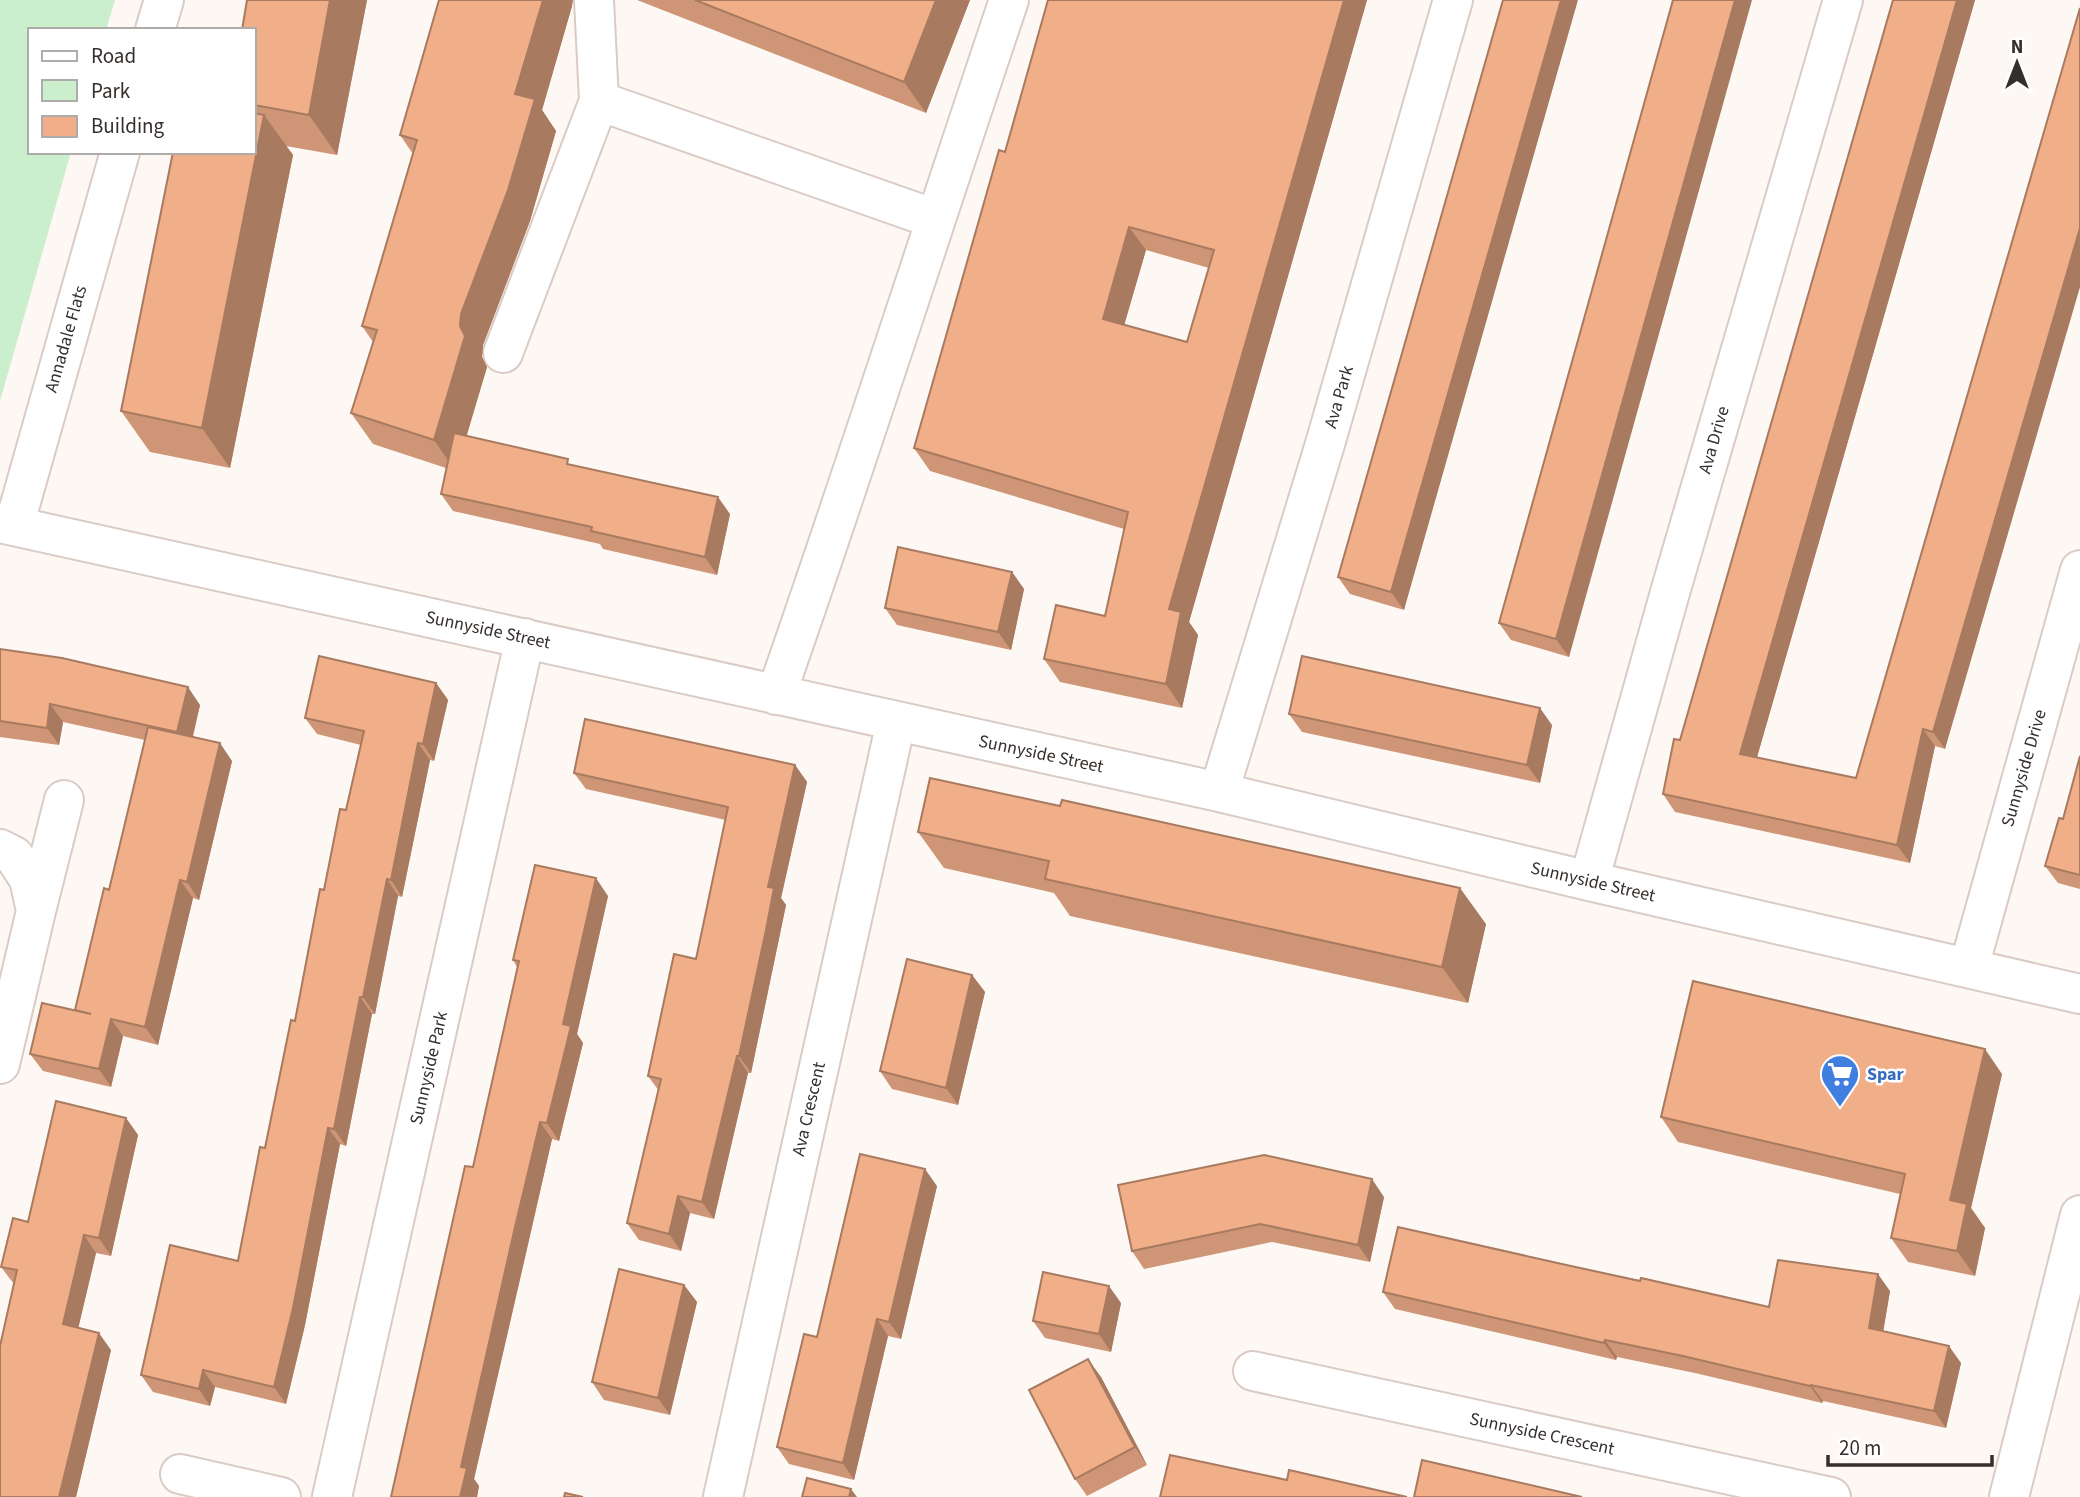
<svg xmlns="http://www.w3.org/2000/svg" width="2080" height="1497" font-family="'Source Sans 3',sans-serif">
	<rect width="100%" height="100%" fill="#fef8f5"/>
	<!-- green -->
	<path fill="#cbeecd" d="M0 0H115L106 30H30V152H71L0 401Z"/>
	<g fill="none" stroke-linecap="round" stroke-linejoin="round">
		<!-- minor casing -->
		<g stroke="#daccc4" stroke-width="42">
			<path id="minor" d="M155 30 164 0
				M599 101 935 219
				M503 353 599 101 594 0
				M0 523 1219 792 1589 881 2080 994
				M14 526 120 152
				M776 695C857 464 931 231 1009 0
				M1219 792 1325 444 1453 0
				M0 849 14 856 29 879 36 911 0 1064
				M1589 881 1671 589 1843 0
				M36 911 64 800
				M1969 967 2080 570
				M1253 1371 1831 1497
				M180 1474 281 1497
				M332 1497 525 638
				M723 1497 896 722
				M2009 1497 2080 1215"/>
		</g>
		<!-- minor -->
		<use href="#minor" stroke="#fff" stroke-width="38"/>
	</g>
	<!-- wall -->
	<path fill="#ce9676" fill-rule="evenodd" d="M247 0H367L337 155 286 146 293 155 230 468 150 452 121 411 254 152V30Z
		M637 0H970L926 113Z
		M1048 0H1367L1189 622 1198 635 1182 708 1060 682 1044 659 1105 616 1124 529 930 471 914 448 1005 152ZM1146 250 1209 268 1187 342 1124 325Z
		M1503 0 1404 610 1350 594 1338 577Z
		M1673 0 1569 657 1511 640 1499 623Z
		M1893 0H1975L1757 757 1856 778 2080 8 1945 749 1935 746 1910 863 1675 812 1663 794 1680 740Z
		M572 6 542 110 556 131 530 221 483 345 482 357 487 367 466 436 572 465 730 514 717 575 603 549 600 544 453 511 441 494 446 468 373 444 351 413 373 342 362 326 413 154 400 135Z
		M1012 572 1024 589 1011 650 897 625 885 608Z
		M0 649 200 705 193 737 232 761 199 900 193 898 158 1045 123 1036 111 1087 43 1071 30 1054 75 1011 109 890 145 740 63 722 59 745 0 737Z
		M436 683 448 700 434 761 430 760 402 897 398 896 375 1014H372L346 1146 340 1144 305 1325 286 1404 215 1387 210 1406 153 1392 141 1375 238 1261 265 1148 324 890 346 810 361 745 317 734 305 718Z
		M1289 714 1552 725 1540 783 1302 732Z
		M2080 756V889L2058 883 2045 866 2063 819Z
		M795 765 807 782 781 898 786 905 751 1073H748L714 1219 690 1213 681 1251 639 1240 627 1223 659 1091 648 1076 696 959 726 820 586 789 574 773Z
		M918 832 1486 924 1468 1003 1070 916 1054 893 944 868Z
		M608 896 577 1034 583 1043 559 1141 552 1139 528 1245 474 1479 479 1486 477 1497H391L473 1167 517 967 513 960Z
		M972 975 985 992 958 1105 892 1089 880 1071Z
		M2002 1074 1971 1208 1985 1228 1975 1276 1908 1262 1891 1238 1900 1194 1678 1142 1661 1117Z
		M126 1118 138 1135 111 1256 96 1253 78 1328 111 1350 76 1497H0L14 1284 1 1267 28 1222Z
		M937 1186 901 1339 888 1336 854 1480 789 1464 777 1447 817 1337Z
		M1384 1197 1370 1262 1272 1242 1144 1269 1132 1251Z
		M1571 1266 1769 1307 1890 1291 1883 1331 1961 1363 1946 1428 1823 1401 1822 1403 1695 1373 1617 1357 1616 1360 1395 1309 1383 1292Z
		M684 1285 697 1302 670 1415 604 1400 592 1382Z
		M1121 1303 1111 1352 1045 1338 1033 1321Z
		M1101 1377 1147 1465 1087 1496 1075 1479Z"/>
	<!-- shaded-wall -->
	<path fill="#a87a60" d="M330 0H367L337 155 309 115Z
		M543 0H573L572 6 542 110 556 131 530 221 483 345 482 357 487 367 456 472 434 440 460 326 461 314 515 94Z
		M936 0H970L926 113 904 82Z
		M1344 0H1367L1189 622 1198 635 1182 708 1166 684 1169 609Z
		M1561 0H1578L1404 610 1391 592Z
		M1735 0H1752L1569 657 1556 639Z
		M1957 0H1975L1753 771 1740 754Z
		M264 115 293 155 230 468 202 428Z
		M1129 227 1146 250 1119 343 1103 319Z
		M2080 228V287L1945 749 1933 732Z
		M718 497 730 514 717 575 705 557Z
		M1012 572 1024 589 1011 650 998 632Z
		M436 683 448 700 434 761 423 744Z
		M188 687 200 705 189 750 177 732Z
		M50 704 63 722 59 745 47 728Z
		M1540 708 1552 725 1540 783 1527 765Z
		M1923 729 1935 746 1910 863 1897 845Z
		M220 743 232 761 199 900 187 882Z
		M418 743 430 760 402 897 391 880Z
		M795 765 807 782 781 898 786 905 751 1073 739 1056 768 887Z
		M596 878 608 896 577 1034 583 1043 559 1141 547 1123 563 1024Z
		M387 879 398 896 375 1014 363 997Z
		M180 880 193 898 158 1045 145 1027Z
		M1460 888 1486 924 1468 1003 1442 967Z
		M972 975 985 992 958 1105 946 1088Z
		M360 997 372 1014 346 1146 334 1129Z
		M111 1019 123 1036 111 1087 99 1069Z
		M1985 1049 2002 1074 1971 1208 1985 1228 1975 1276 1957 1251 1950 1200Z
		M737 1056 748 1073 714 1219 702 1202Z
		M126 1118 138 1135 111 1256 99 1238Z
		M540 1122 552 1139 474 1479 479 1486 477 1497H460L461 1467Z
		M328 1128 340 1144 305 1325 286 1404 274 1387Z
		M925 1169 937 1186 901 1339 889 1322Z
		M1372 1179 1384 1197 1370 1262 1358 1245Z
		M678 1196 690 1213 681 1251 669 1234Z
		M84 1235 96 1253 75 1342 63 1324Z
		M1878 1274 1890 1291 1881 1345 1869 1328Z
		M684 1285 697 1302 670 1415 658 1398Z
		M1109 1286 1121 1303 1111 1352 1099 1334Z
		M877 1319 888 1336 854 1480 843 1463Z
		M99 1333 111 1350 76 1497H59Z
		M1605 1340 1617 1357 1616 1360 1604 1343Z
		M1949 1346 1961 1363 1946 1428 1934 1411Z
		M1088 1359 1101 1377 1147 1465 1135 1447Z
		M203 1370 215 1387 210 1406 199 1389Z
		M1811 1385 1823 1401 1822 1403 1810 1386Z
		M851 1489 857 1497H849Z"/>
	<!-- building -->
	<path fill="#f0af89" stroke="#a87a60" stroke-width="2" fill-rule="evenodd" d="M247 0H330L309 115 254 105V30H242Z
		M439 0H543L515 94 535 99 508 190 461 314 460 326 465 336 434 440 351 413 377 330 362 326 417 140 400 135Z
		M695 0H936L904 82Z
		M1048 0H1344L1169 609 1181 612 1166 684 1044 659 1056 605 1105 616 1128 512 914 448 999 150 1005 152ZM1129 227 1214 250 1187 342 1103 319Z
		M1503 0H1561L1391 592 1338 577Z
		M1673 0H1735L1556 639 1499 623Z
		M1893 0H1957L1740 754 1856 778 2080 8V228L1933 732 1923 729 1897 845 1663 794 1674 739 1680 740Z
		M254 113 264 115 202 428 121 411 173 152H254Z
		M454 433 568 459 567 464 718 497 705 557 591 531 592 527 441 494Z
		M898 547 1012 572 998 632 885 608Z
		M0 649 62 658 188 687 177 732 50 704 47 728 0 721Z
		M319 656 436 683 423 744 418 743 391 880 387 879 363 997H360L334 1129 328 1128 293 1308 274 1387 203 1370 199 1389 141 1375 170 1245 238 1261 260 1147 265 1148 291 1020 295 1021 320 889 324 890 340 809 346 810 364 731 305 718Z
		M1302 656 1540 708 1527 765 1289 714Z
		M585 719 795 765 768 887 774 888 766 930 739 1056H737L702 1202 678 1196 669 1234 627 1223 661 1079 648 1076 674 954 696 959 728 807 574 773Z
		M148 727 220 743 187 882 180 880 145 1027 111 1019 99 1069 30 1054 42 1003 91 1014 75 1010 104 888 109 890Z
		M2080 756V875L2045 866 2059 818 2063 819Z
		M930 778 1060 806 1062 800 1460 888 1442 967 1045 879 1049 861 918 832Z
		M535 865 596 878 563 1024 571 1026 547 1123 540 1122 515 1227 461 1467 467 1468 460 1497H391L465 1166 473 1167 519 961 513 960Z
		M907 959 972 975 946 1088 880 1071Z
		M1693 981 1985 1049 1950 1200 1967 1204 1957 1251 1891 1238 1905 1174 1661 1117Z
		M56 1101 126 1118 99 1238 84 1235 63 1324 99 1333 59 1497H0V1346L17 1270 1 1267 13 1218 28 1222Z
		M860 1154 925 1169 889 1322 877 1319 843 1463 777 1447 804 1334 817 1337Z
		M1264 1155 1372 1179 1358 1245 1260 1224 1132 1251 1118 1185Z
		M1398 1227 1571 1266 1640 1281 1641 1278 1769 1307 1778 1260 1878 1274 1869 1328 1949 1346 1934 1411 1811 1385 1810 1386 1683 1356 1605 1340 1604 1343 1383 1292Z
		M619 1269 684 1285 658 1398 592 1382Z
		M1043 1272 1109 1286 1099 1334 1033 1321Z
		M1088 1359 1135 1447 1075 1479 1029 1390Z
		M1170 1455 1287 1480 1289 1470 1407 1497H1160Z
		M1422 1460 1582 1497H1414Z
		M807 1478 851 1489 849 1497H802Z
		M565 1493 583 1497H564Z"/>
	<!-- icons -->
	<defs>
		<g id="supermarket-pin" transform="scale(2.0125)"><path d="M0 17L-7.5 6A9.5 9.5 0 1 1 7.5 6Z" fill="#3f7fe0" stroke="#fff"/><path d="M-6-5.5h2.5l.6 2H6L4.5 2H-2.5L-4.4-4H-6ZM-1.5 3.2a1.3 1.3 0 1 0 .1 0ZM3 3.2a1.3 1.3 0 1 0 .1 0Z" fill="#fff"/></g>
	</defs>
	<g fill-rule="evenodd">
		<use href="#supermarket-pin" x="1840" y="1074"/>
	</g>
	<g text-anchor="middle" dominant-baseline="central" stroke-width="5" stroke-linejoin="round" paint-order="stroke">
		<!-- street labels -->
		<g font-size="18" fill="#352f2c" stroke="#fff">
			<text transform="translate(66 339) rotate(-74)">Annadale Flats</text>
			<text transform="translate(1339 397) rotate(-74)">Ava Park</text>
			<text transform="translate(1714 440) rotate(-74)">Ava Drive</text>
			<text transform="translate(488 630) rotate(12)">Sunnyside Street</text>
			<text transform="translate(1041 754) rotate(12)">Sunnyside Street</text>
			<text transform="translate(2024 768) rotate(-74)">Sunnyside Drive</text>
			<text transform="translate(1593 882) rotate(13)">Sunnyside Street</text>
			<text transform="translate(429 1068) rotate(-77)">Sunnyside Park</text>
			<text transform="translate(809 1109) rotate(-77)">Ava Crescent</text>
			<text transform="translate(1542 1434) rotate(12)">Sunnyside Crescent</text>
		</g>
		<!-- shop labels -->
		<g font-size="18" font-weight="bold" fill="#366cbe" stroke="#fff" text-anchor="start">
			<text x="1867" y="1074">Spar</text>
		</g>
	</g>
	<!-- legend -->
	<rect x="28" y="28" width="228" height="126" fill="#ffffff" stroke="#aeacab" stroke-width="2"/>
	<rect x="42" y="51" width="35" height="10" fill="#ffffff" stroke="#aeacab" stroke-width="2"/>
	<text x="91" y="63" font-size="21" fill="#352f2c">Road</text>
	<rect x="42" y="80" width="35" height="21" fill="#cbeecd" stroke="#aeacab" stroke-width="2"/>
	<text x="91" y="98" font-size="21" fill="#352f2c">Park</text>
	<rect x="42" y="116" width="35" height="21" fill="#f0af89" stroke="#aeacab" stroke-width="2"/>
	<text x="91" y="133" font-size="21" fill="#352f2c">Building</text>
	<!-- north arrow -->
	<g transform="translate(2017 63)" stroke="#ffffff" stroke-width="5" paint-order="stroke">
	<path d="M0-5L12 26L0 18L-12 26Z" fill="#352f2c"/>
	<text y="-10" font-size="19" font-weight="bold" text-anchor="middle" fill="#352f2c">N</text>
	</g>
	<!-- scale -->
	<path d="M1828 1455v10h164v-10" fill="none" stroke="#352f2c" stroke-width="3.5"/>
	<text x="1839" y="1455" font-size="21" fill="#352f2c" stroke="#ffffff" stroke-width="5" paint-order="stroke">20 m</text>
</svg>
